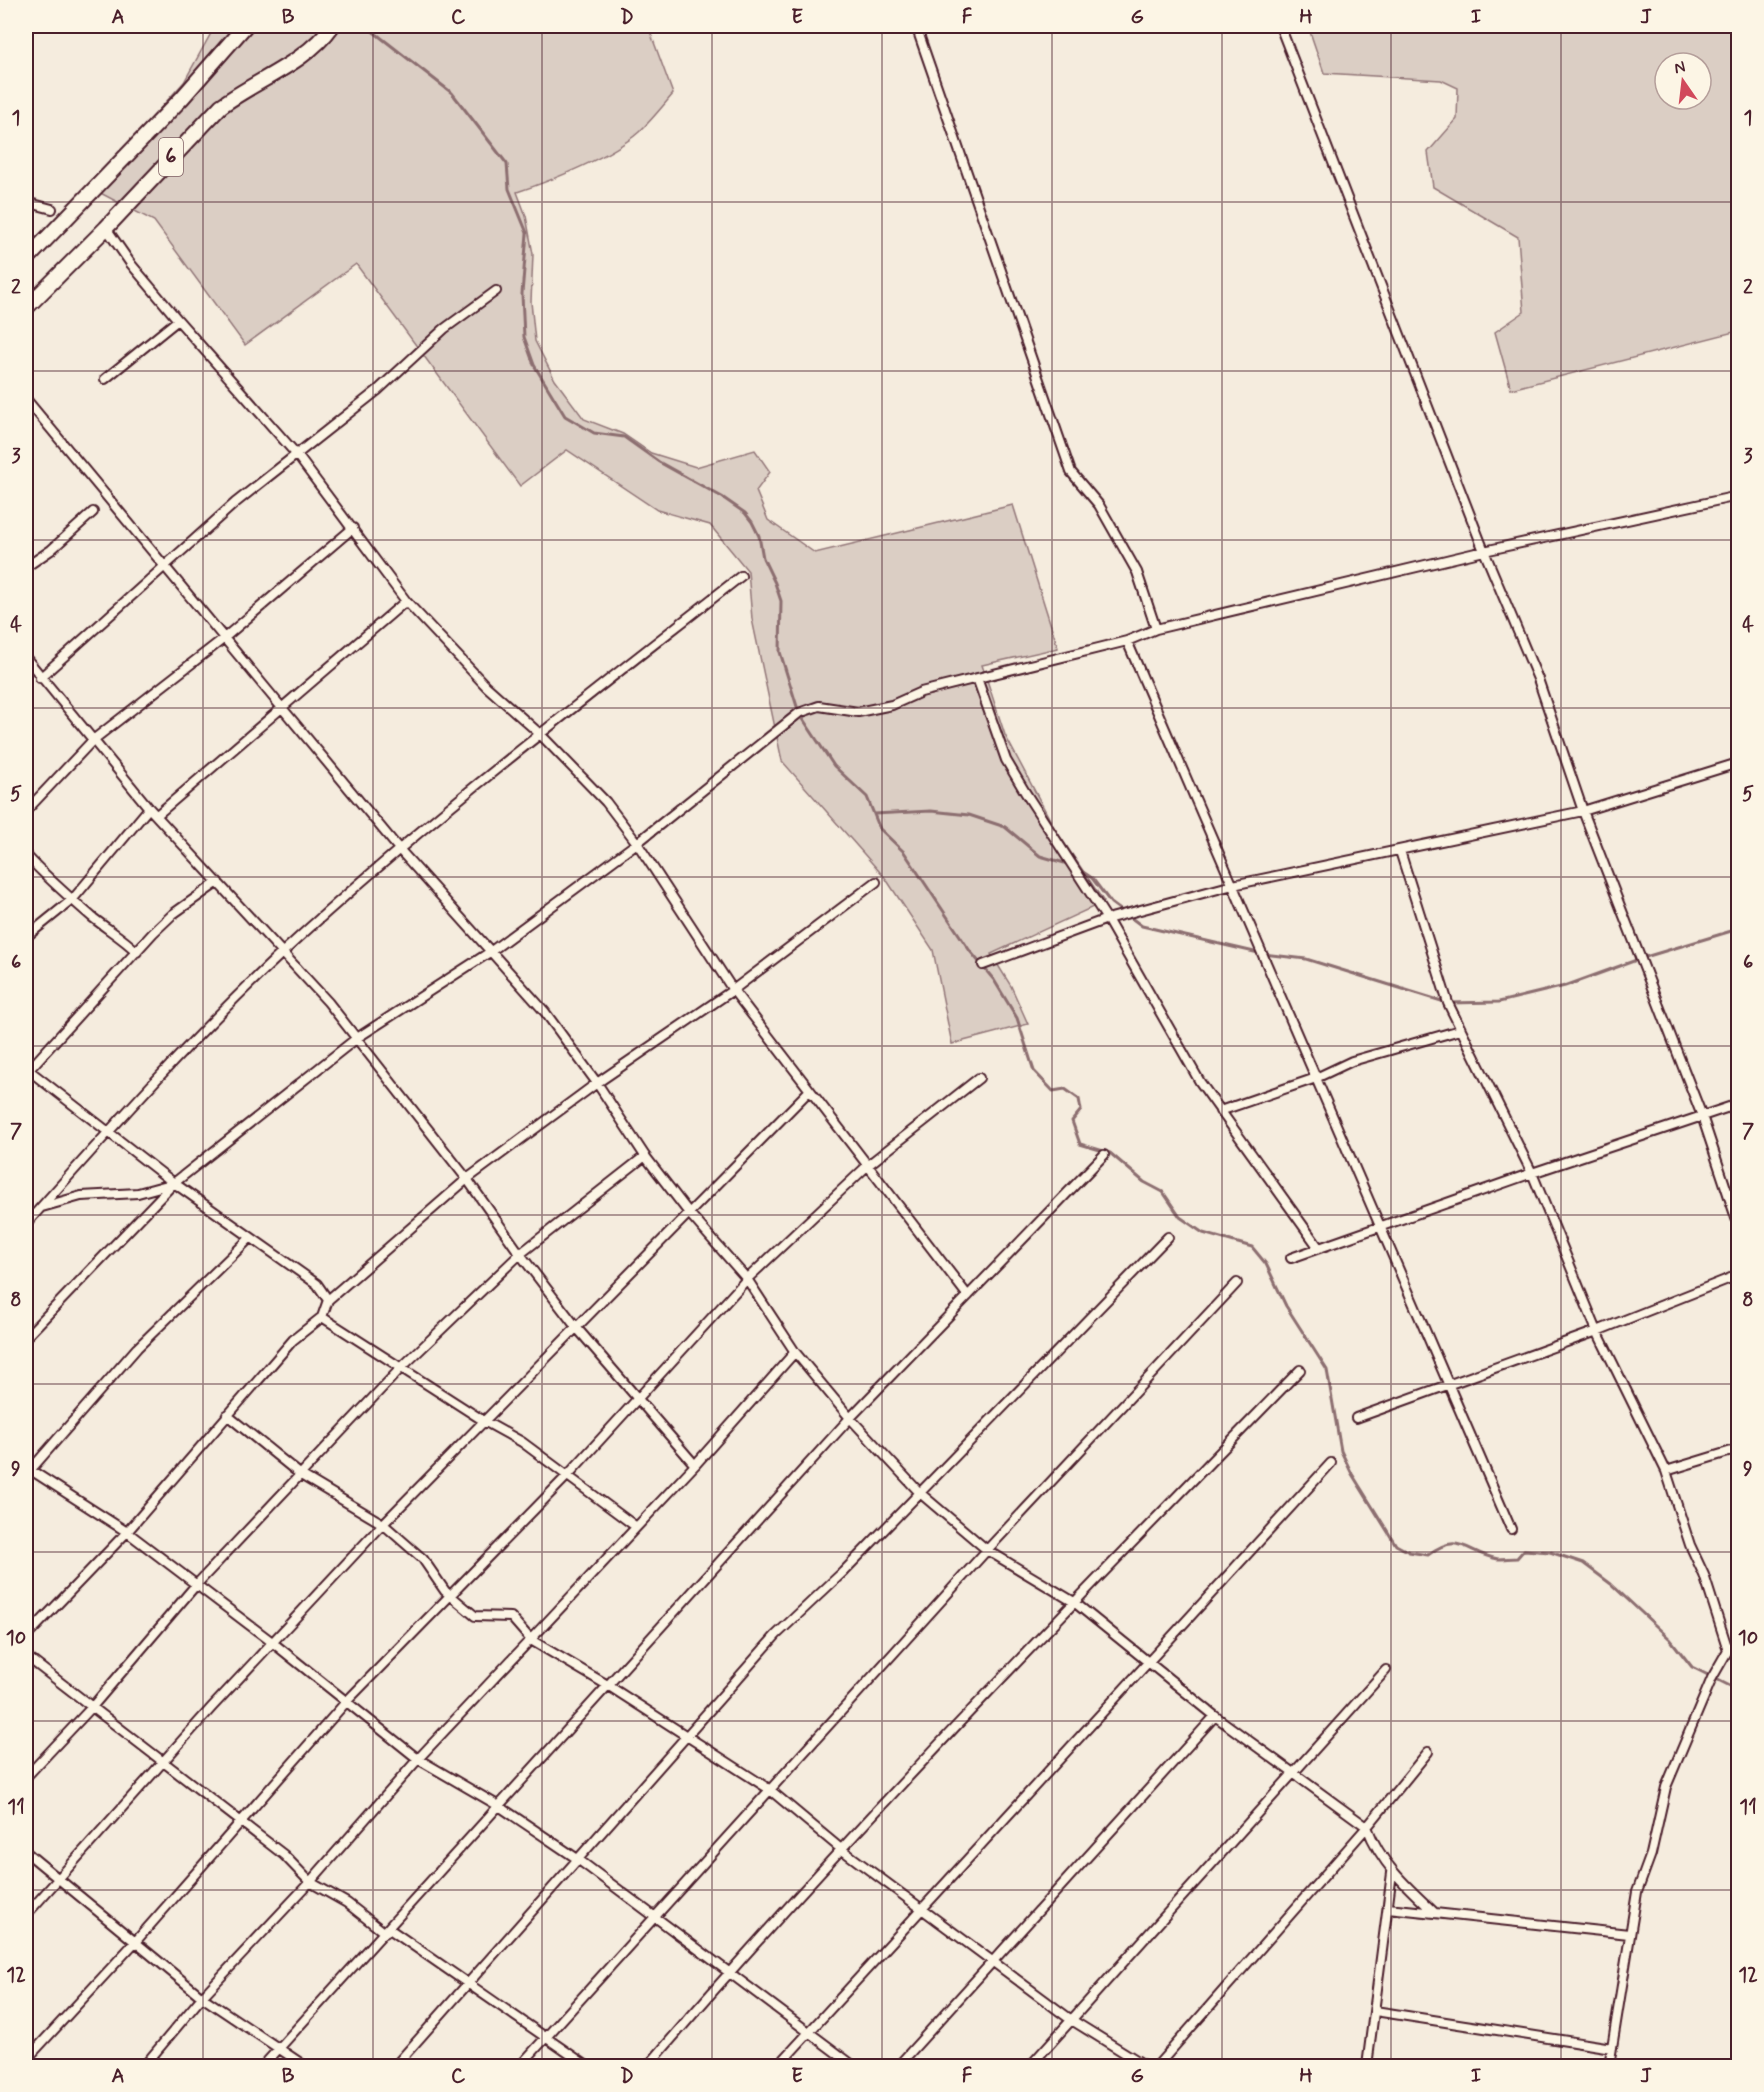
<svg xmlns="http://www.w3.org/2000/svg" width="1764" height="2092" font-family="Mynerve,sans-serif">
	<rect width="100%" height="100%" fill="#f5ecde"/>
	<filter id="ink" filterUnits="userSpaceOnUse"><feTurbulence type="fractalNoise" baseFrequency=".0167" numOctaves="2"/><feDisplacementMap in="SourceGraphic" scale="12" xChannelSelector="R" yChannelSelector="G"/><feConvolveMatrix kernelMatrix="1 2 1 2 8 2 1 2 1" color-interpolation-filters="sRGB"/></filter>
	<g filter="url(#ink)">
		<!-- green -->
		<path fill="#dbcec4" stroke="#927678" stroke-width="1.5" fill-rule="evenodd" d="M215 26H648L673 94C662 107 651 121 639 132 612 156 551 181 517 192L526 216 533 254 531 302 535 341 555 380 584 419 623 434 651 453 696 467 755 450 770 472 756 491 768 520 815 553 1013 505 1058 648 982 665 1005 735 1055 829 1104 902 991 954 1011 986 1028 1024 952 1044 933 950 886 879 782 761 752 619 748 571 710 525 657 510 567 450 520 486 356 264 245 345 154 221 89 187 184 82Z
			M1308 26H1738V331L1511 389 1495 332 1524 312 1518 237 1433 187 1428 152 1457 119 1458 88 1441 80 1324 73ZM1665 63H1701V99H1665Z"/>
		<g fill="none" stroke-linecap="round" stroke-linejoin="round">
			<!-- stream -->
			<path stroke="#8c6e70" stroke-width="3" d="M366 26 452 93 507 164 509 189 527 233 522 294 524 337 534 365 565 416 594 433 624 437 659 462 722 497 745 513 752 522 759 536 763 558 775 583 781 601 780 652 799 713 834 766 867 797 880 829 904 852 970 951 994 980 1017 1018 1034 1071 1053 1091 1065 1089 1079 1099 1081 1110 1072 1121 1080 1144 1110 1153 1144 1182 1163 1192 1180 1217 1203 1233 1252 1247 1266 1264 1286 1306 1327 1370 1341 1451 1352 1474 1396 1545 1409 1552 1428 1555C1460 1530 1467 1554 1498 1559 1504 1559 1511 1558 1517 1558L1524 1550 1550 1552 1583 1563 1611 1584 1670 1639 1692 1667 1738 1690
				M874 814 931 811 969 815 1005 827 1040 856 1068 864
				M1077 868 1092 878 1111 903 1142 926 1263 954 1306 959 1448 1003 1499 1002 1565 986 1642 958 1738 929"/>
			<!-- minor casing -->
			<g stroke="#4a1f2b" stroke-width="12">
				<path id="minor" d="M916 26 1071 472 1099 505 1137 572 1156 629
					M1280 26 1484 551 1538 679 1583 811 1702 1116 1738 1224
					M26 202 52 209
					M106 228 131 264 178 320 297 455 406 601 486 686 540 734 606 802 637 843 733 990 968 1296
					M105 379 178 320
					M26 399 399 849 545 1012 597 1083 645 1156 689 1213 747 1279 795 1352 850 1418 920 1493 987 1550 1074 1602 1215 1716 1367 1827C1381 1864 1407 1887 1435 1913
					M26 567 51 550 93 512
					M1127 641 1511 1529
					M26 658 149 808 328 1002 467 1179 520 1254 576 1327 695 1465
					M40 678 235 503 378 390 444 329 496 291
					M977 678 1006 760 1025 792 1107 919 1200 1082 1319 1248
					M26 811 93 740 223 639 353 528
					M157 815 406 601
					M1400 851 1448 1003 1532 1173 1597 1331 1666 1471 1690 1545 1704 1575 1728 1650
					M26 855C46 877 69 897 92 917 107 929 123 938 137 952
					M26 937 73 899 149 808
					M983 965 1107 919 1233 885 1583 811 1738 763
					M26 1068 174 1183 317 1284 328 1300
					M26 1073 153 933 173 914 218 882
					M1220 1111 1316 1078 1352 1061 1460 1030
					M42 1207 81 1196 138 1193 171 1184
					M26 1224C109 1131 192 1037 283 952 428 818 586 698 741 576
					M1291 1258 1532 1173 1738 1104
					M322 1317 484 1421 522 1442 635 1526
					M26 1337 174 1183 357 1038 490 952 637 843 799 713 819 706 858 712 892 705 921 692 1127 641 1156 629 1484 551 1738 496
					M227 1415 301 1475 383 1524 423 1559 445 1591 475 1616 511 1617 531 1640 609 1686 769 1789 841 1849 1070 2019 1146 2066
					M1356 1418 1597 1331 1738 1275
					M26 1467 127 1532 272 1642 418 1759 499 1806 579 1860 854 2066
					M1666 1471 1738 1449
					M26 1475 137 1348 250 1238
					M26 1637 127 1532 293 1340 322 1317 328 1300 467 1179 597 1083 733 990 876 882
					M26 1656 284 1855 310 1882 347 1903 385 1933
					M26 1777 92 1707 195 1586 401 1368 520 1254 645 1156
					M26 1852 202 1997 305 2066
					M1388 1908 1629 1934
					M26 1915 212 1707 383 1524 810 1090
					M388 1928 587 2066
					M1375 2011 1612 2048
					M26 2060 136 1941 346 1702 567 1476 747 1279 867 1166 979 1078
					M144 2066 202 1997 310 1882 418 1759 695 1465 795 1352
					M263 2066 850 1418 1104 1155
					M395 2066 776 1635 843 1572 1168 1237
					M520 2066 987 1550 1237 1283
					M648 2066C855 1825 1078 1598 1300 1370
					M778 2066 1331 1463
					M898 2066 1215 1716
					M1030 2066 1386 1670
					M1157 2066 1367 1827 1428 1752
					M1367 2066 1392 1873
					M1609 2066 1637 1892 1651 1854 1666 1787 1712 1678 1728 1650 1738 1642"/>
			</g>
			<!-- trunk casing -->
			<g stroke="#4a1f2b" stroke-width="18">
				<path id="trunk" d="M26 260 182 98 245 26
					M26 308 106 228 221 106C258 79 306 63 332 26"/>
			</g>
			<!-- minor -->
			<use href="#minor" stroke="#fcf5e5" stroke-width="8"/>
			<!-- trunk -->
			<use href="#trunk" stroke="#fcf5e5" stroke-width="14"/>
		</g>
	</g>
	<!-- grid -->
	<path fill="none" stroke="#4a1f2b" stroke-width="1.5" stroke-opacity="0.55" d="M203 26V2066M373 26V2066M542 26V2066M712 26V2066M882 26V2066M1052 26V2066M1222 26V2066M1391 26V2066M1561 26V2066M26 202H1738M26 371H1738M26 540H1738M26 708H1738M26 877H1738M26 1046H1738M26 1215H1738M26 1384H1738M26 1552H1738M26 1721H1738M26 1890H1738"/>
	<g text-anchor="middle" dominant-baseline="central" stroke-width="5" stroke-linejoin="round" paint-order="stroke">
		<!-- shield labels -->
		<rect fill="#fcf5e5" stroke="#7f5f63" stroke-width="1.5" x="159" y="138" width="24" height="38" rx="4.5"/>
		<g font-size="22" font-weight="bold" fill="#4a1f2b">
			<text x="171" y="157">6</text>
		</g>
	</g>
	<!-- margin -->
	<rect width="1764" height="2092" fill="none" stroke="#fcf5e5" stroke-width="66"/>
	<!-- north arrow -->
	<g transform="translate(1683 81) rotate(346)"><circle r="28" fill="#fcf5e5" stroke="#b59f9b" stroke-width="1.5"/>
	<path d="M0-4.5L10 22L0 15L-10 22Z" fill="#d1495b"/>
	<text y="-9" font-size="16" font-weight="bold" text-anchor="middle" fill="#4a1f2b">N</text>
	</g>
	<rect x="33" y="33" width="1698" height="2026" fill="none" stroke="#4a1f2b" stroke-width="2"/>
	<g font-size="20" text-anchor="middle" font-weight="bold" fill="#4a1f2b">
		<text x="118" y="23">A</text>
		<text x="288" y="23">B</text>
		<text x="458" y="23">C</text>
		<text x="627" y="23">D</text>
		<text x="797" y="23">E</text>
		<text x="967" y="23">F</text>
		<text x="1137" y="23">G</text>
		<text x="1306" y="23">H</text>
		<text x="1476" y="23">I</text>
		<text x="1646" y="23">J</text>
		<text x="16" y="124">1</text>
		<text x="1748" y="124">1</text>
		<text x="16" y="293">2</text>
		<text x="1748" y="293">2</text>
		<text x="16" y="462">3</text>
		<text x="1748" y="462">3</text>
		<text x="16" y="631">4</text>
		<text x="1748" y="631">4</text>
		<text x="16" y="800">5</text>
		<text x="1748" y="800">5</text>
		<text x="16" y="968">6</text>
		<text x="1748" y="968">6</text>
		<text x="16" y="1137">7</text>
		<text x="1748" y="1137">7</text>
		<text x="16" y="1306">8</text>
		<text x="1748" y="1306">8</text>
		<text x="16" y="1475">9</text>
		<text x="1748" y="1475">9</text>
		<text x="16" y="1644">10</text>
		<text x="1748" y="1644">10</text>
		<text x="16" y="1813">11</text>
		<text x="1748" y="1813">11</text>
		<text x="16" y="1981">12</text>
		<text x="1748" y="1981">12</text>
		<text x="118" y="2082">A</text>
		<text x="288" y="2082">B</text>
		<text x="458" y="2082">C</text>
		<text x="627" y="2082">D</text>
		<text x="797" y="2082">E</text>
		<text x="967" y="2082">F</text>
		<text x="1137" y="2082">G</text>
		<text x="1306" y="2082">H</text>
		<text x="1476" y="2082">I</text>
		<text x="1646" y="2082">J</text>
	</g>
</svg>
